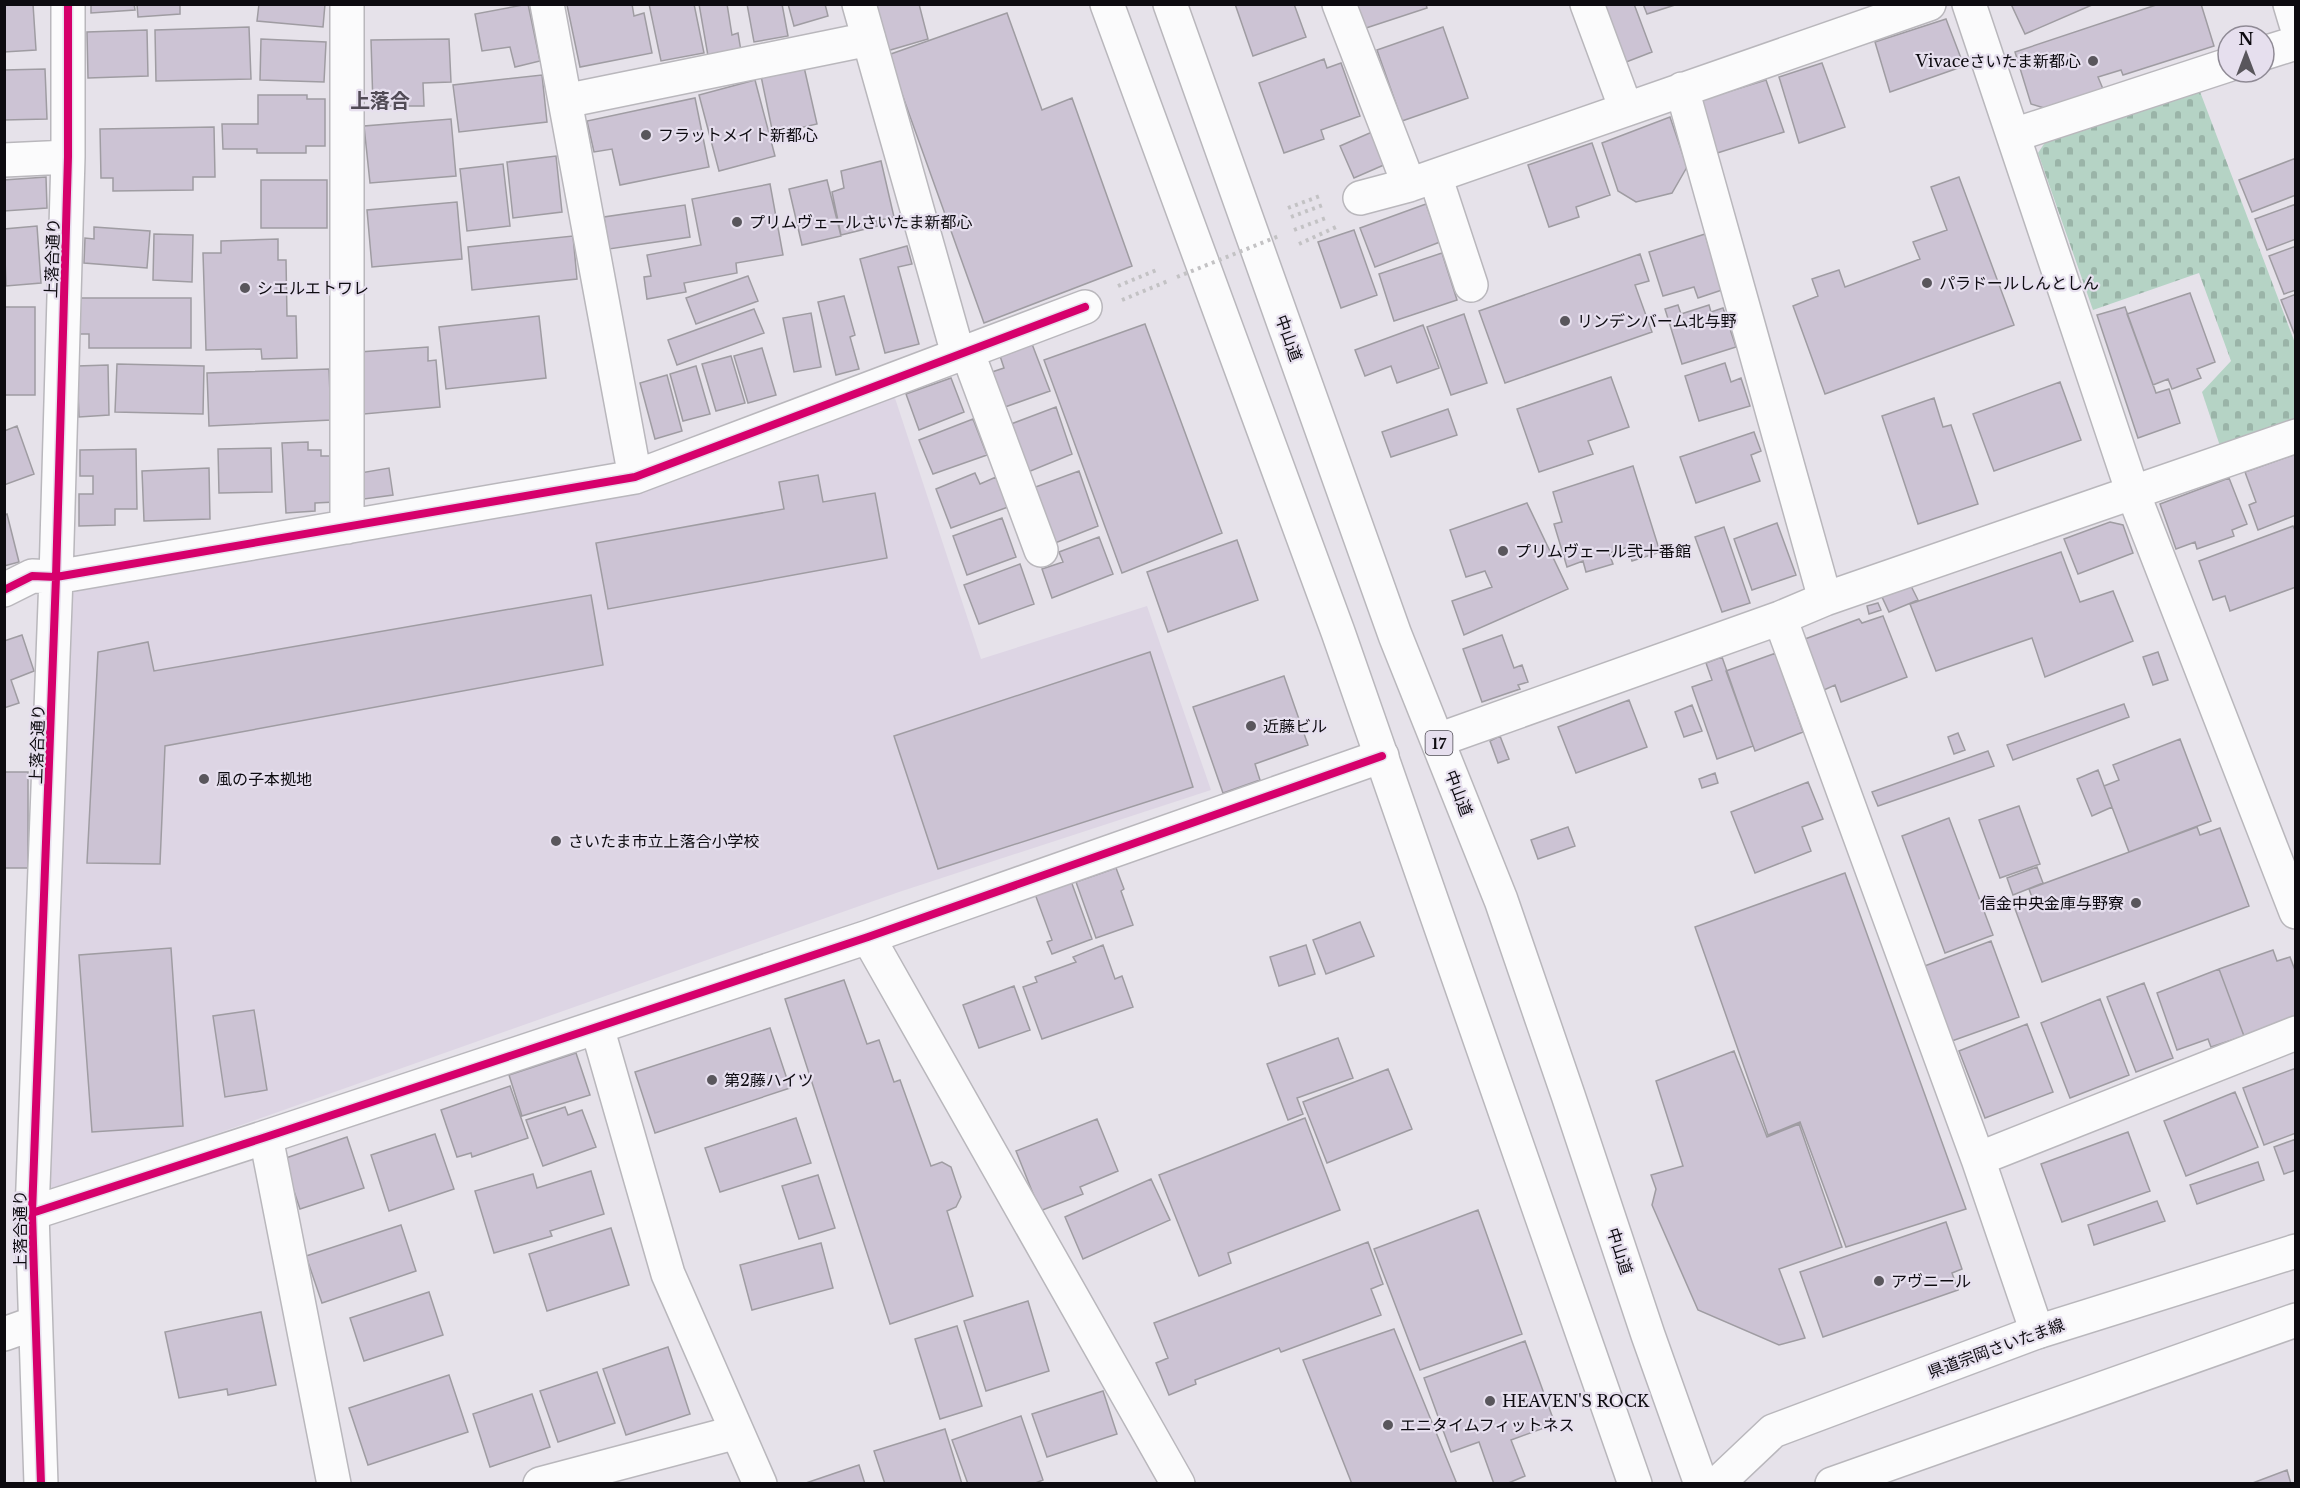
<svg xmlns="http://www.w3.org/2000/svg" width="2300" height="1488" font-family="'Libre Baskerville','Noto Sans JP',serif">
	<defs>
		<pattern id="cemetery-stones" width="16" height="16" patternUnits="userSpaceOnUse" patternTransform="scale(1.5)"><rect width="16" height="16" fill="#b5d3c5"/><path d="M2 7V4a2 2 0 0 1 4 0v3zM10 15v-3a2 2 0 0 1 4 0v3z" fill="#9ab4a8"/></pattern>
	</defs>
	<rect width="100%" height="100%" fill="#e6e2ea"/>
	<!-- built -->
	<path fill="#ddd5e4" d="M894 395 981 659 1147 606 1211 790 899 892 55 1191 45 1185 65 604 76 589 640 488Z"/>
	<!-- cemetery -->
	<path fill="url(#cemetery-stones)" d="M2199 89 2295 343V420L2220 446 2202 392 2231 361 2199 273 2093 310 2038 153 2046 141Z"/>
	<!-- building -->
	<path fill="#ccc3d4" stroke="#9f9ca2" stroke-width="1.5" d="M33 4 36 50 4 52V5Z
		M91 4H134L135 10 91 13Z
		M137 4H180V14L138 17Z
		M259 4H325L323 27 257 21Z
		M528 4 540 61 515 67 510 47 482 51 475 14Z
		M632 4 634 16 644 13 652 53 580 67 567 5Z
		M649 4H694L704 53 661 61Z
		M699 4H727L732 35 738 33 741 51 708 56Z
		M747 4H782L788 36 754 42Z
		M788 4H825L828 16 794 26Z
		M876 4H919L928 39 887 51Z
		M1235 4H1294L1306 37 1253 56Z
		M1352 4H1426L1427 8 1360 30Z
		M1598 4H1634L1652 52 1621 64Z
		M1643 4H1678L1647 14Z
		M2011 4H2091L2092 5 2025 34Z
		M2159 4H2201L2214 46 2123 75 2121 70 2098 77 2103 89 2044 108 2031 104 2015 52Z
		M1007 13 1042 110 1072 98 1132 266 984 323 888 55Z
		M1946 19 1964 66 1890 92 1875 42Z
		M249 27 251 79 156 81 155 30Z
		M1443 27 1468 98 1402 121 1377 50Z
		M147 30 148 76 88 78 87 32Z
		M261 39 326 42 324 82 260 80Z
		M449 39 451 82 423 83 424 106H373L371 40Z
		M1324 59 1327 68 1341 63 1360 116 1321 130 1324 139 1284 153 1259 83Z
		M1822 63 1845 127 1799 143 1779 77Z
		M804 67 817 124 773 134 761 76Z
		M45 69 47 119 4 120V70Z
		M542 75 547 122 459 132 453 85Z
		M755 80 775 156 719 171 699 95Z
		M1766 80 1784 132 1714 154 1698 101Z
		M258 95H307V99H325V146H306V153H257V149H223L222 124H258Z
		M695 98 709 167 620 185 612 149 594 152 587 121Z
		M1670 117 1687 167 1672 193 1636 202 1618 191 1602 143Z
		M451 119 456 176 370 183 364 126Z
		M214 127 215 177H193V190L113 191V178H101L100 129Z
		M1372 132 1386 164 1354 178 1340 146Z
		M1592 143 1610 195 1576 207 1579 217 1549 227 1528 165Z
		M556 156 562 212 513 218 507 162Z
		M2296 158V195L2252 212 2239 180Z
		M881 161 894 217 876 221 878 226 841 235 832 192 844 188 841 171Z
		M503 164 510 226 467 231 460 169Z
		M46 177 47 208 4 211V180Z
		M1959 177 2014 325 1825 394 1793 306 1818 296 1812 279 1839 270 1845 287 1920 259 1913 242 1947 230 1931 187Z
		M261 180H327V228H261Z
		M827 180 841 236 802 245 789 189Z
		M770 184 783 255 736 263 737 273 684 283 686 292 647 299 644 277 651 276 647 255 701 245 692 199Z
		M457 202 462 259 372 267 367 210Z
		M1426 204 1440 242 1375 267 1360 228Z
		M2296 204V239L2267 250 2255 219Z
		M685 205 690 237 609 249 604 217Z
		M37 226 41 283 6 286 4 229Z
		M94 227 150 231 147 268 84 263 85 238 94 239Z
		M1354 230 1377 295 1341 308 1318 242Z
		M154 234 193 235 192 282 153 280Z
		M1705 234 1722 290 1698 298 1694 287 1663 296 1649 252Z
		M573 236 577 279 472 290 468 247Z
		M278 239V260H286L287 316H296L297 358 262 359 261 349 206 350 203 253H221V241Z
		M907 246 912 264 898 267 919 344 885 353 860 259Z
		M2296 246V290L2284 294 2269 256Z
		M1442 253 1457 300 1394 321 1379 274Z
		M1640 254 1649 281 1635 285 1652 332 1505 383 1479 311Z
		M748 276 758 301 696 324 686 298Z
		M2190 293 2215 362 2197 369 2201 378 2172 389 2168 379 2153 385 2127 314Z
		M2296 294V338L2281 300Z
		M844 296 855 335 850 337 859 369 836 375 818 302Z
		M79 298H191V348H89V334H79Z
		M1678 305 1681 314 1709 305 1711 312 1723 308 1736 347 1682 364 1665 309Z
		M4 307H35V395H4Z
		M2125 307 2156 393 2169 389 2180 423 2138 438 2097 315Z
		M754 309 764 333 677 365 668 340Z
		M811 313 821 367 794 372 783 318Z
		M1464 314 1487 383 1451 395 1427 327Z
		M539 316 546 378 446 389 439 327Z
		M1145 324 1222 533 1122 573 1044 360Z
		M1423 325 1439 368 1397 383 1391 366 1365 376 1355 350Z
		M1032 344 1050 391 1005 407 992 372 1004 368 1000 356Z
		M428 347V361L436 360 440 407 364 414 359 352Z
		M762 348 776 395 748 403 734 356Z
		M731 356 745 403 716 411 702 364Z
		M1725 363 1731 382 1741 378 1750 406 1699 421 1685 376Z
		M117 364 204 366 203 414 115 412Z
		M108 365 109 415 79 417 77 366Z
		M696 366 710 414 683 421 670 374Z
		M329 369 331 420 209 426 207 373Z
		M667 375 682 431 655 439 640 383Z
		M1611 377 1629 427 1588 441 1593 454 1539 472 1517 409Z
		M951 378 964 412 919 430 906 394Z
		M2060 382 2081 440 1994 471 1973 414Z
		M1934 398 1943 427 1951 425 1978 504 1918 524 1882 416Z
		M1056 407 1072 454 1028 472 1011 424Z
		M1448 409 1457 435 1391 457 1382 432Z
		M973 419 987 455 933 474 919 440Z
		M17 426 34 474 4 485V431Z
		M1754 432 1761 451 1751 455 1760 481 1696 503 1680 457Z
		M308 442V450H321V456H332L335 502 315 503V511L286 513 282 443Z
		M271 448 272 492 219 493 218 449Z
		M136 449 137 509H115V525L79 526V494H93V476H80V450Z
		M2296 454V515L2258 530 2249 505 2256 502 2245 472Z
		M1633 466 1660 552 1632 561 1628 547 1609 553 1613 564 1586 572 1583 561 1567 567 1554 524 1562 522 1553 492Z
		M209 468 210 519 144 521 142 471Z
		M389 468 393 495 364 499 360 473Z
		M1079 471 1098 526 1055 543 1033 488Z
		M975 473 980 484 996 477 1008 507 951 528 936 489Z
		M818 475 823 502 875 493 887 558 608 609 596 543 784 509 779 482Z
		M2229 478 2247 524 2232 530 2234 536 2197 549 2195 542 2176 549 2160 504Z
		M1527 503 1568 589 1464 635 1452 601 1492 587 1485 571 1466 577 1450 530Z
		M7 514 19 562 4 566V515Z
		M1002 518 1016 557 967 575 953 536Z
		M2110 522 2123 525 2133 553 2078 574 2064 539Z
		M1777 523 1796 575 1752 590 1734 539Z
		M2293 526 2296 532V587L2230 611 2225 596 2213 600 2199 561Z
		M1724 527 1750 603 1722 612 1695 537Z
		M1099 537 1113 574 1052 598 1042 569 1063 562 1059 552Z
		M1237 540 1258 600 1168 632 1147 572Z
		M2061 552 2080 602 2113 591 2133 641 2045 677 2032 638 1936 671 1910 604Z
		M1020 564 1034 604 979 624 964 585Z
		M1910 584 1918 600 1889 612 1882 597Z
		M591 595 603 665 165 746 160 864 87 863 98 652 148 642 154 671Z
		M1878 603 1881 610 1869 614 1867 606Z
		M1883 616 1907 677 1841 702 1835 685 1824 690 1805 639 1859 619 1862 623Z
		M22 635 34 671 11 680 19 703 4 708V641Z
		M1502 635 1514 668 1522 665 1528 682 1518 685 1520 689 1482 702 1463 649Z
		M1150 652 1193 787 938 869 894 736Z
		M2158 652 2168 680 2153 685 2143 657Z
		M1776 653 1803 732 1755 751 1726 671Z
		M1722 657 1753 746 1717 759 1692 687 1712 680 1706 663Z
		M1284 676 1308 745 1255 764 1260 780 1223 793 1193 707Z
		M1629 700 1647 747 1576 773 1558 727Z
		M2124 704 2129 717 2013 760 2007 745Z
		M1692 705 1702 731 1684 737 1675 712Z
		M1958 733 1965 750 1954 754 1948 737Z
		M1500 736 1509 759 1498 763 1490 741Z
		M2180 739 2211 821 2129 852 2104 786 2119 780 2113 765Z
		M1988 751 1994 766 1878 806 1872 792Z
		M2098 770 2112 807 2092 816 2077 779Z
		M4 772H28V868H4Z
		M1715 773 1718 783 1702 788 1699 779Z
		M1808 782 1823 819 1802 827 1811 851 1755 873 1731 812Z
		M2019 806 2040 864 2000 878 1979 820Z
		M1949 818 1993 935 1945 953 1902 836Z
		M1568 827 1575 846 1538 859 1531 840Z
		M2197 827 2200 835 2220 828 2249 906 2042 982 2014 906 2033 900 2029 889Z
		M2037 867 2043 883 2013 895 2007 878Z
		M1116 868 1124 889 1121 891 1133 925 1096 938 1076 882Z
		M1845 873 1966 1209 1846 1247 1800 1122 1768 1135 1695 927Z
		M1071 881 1092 939 1052 954 1047 942 1052 940 1035 894Z
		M1360 922 1374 956 1326 974 1313 940Z
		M1991 941 2019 1017 1949 1042 1922 967Z
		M1103 945 1115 979 1122 976 1133 1007 1042 1039 1023 987 1037 982 1035 977 1076 962 1073 957Z
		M1306 945 1315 974 1279 986 1270 957Z
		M171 948 183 1126 92 1132 79 955Z
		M2273 950 2277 961 2290 957 2296 973V1018L2244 1036 2219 969Z
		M2219 969 2244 1036 2211 1047 2208 1039 2177 1050 2157 993Z
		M844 980 867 1044 879 1040 894 1082 900 1080 931 1166 942 1162 951 1167 961 1197 956 1207 947 1211 973 1296 890 1324 785 999Z
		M2144 983 2173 1058 2136 1072 2107 997Z
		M1014 986 1030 1030 979 1048 963 1005Z
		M2100 999 2129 1075 2070 1098 2041 1023Z
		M254 1010 267 1090 225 1097 213 1016Z
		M2027 1024 2053 1092 1985 1118 1959 1051Z
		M770 1028 790 1088 655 1133 635 1072Z
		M1338 1038 1353 1078 1297 1098 1303 1114 1288 1120 1267 1064Z
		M1734 1051 1767 1137 1799 1124 1842 1247 1779 1269 1805 1338 1779 1345 1698 1310 1652 1205 1656 1189 1651 1175 1683 1166 1656 1081Z
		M576 1053 590 1095 522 1116 509 1075Z
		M2296 1068V1133L2264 1145 2243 1088Z
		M1388 1069 1412 1129 1327 1163 1303 1102Z
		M510 1086 528 1138 472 1157 471 1153 457 1157 441 1110Z
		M2235 1092 2258 1147 2186 1176 2164 1121Z
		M565 1107 568 1115 582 1110 596 1147 543 1166 526 1120Z
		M796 1118 811 1163 720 1192 705 1148Z
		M1305 1118 1340 1210 1228 1253 1231 1263 1199 1276 1159 1175Z
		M1097 1119 1118 1171 1080 1187 1083 1194 1040 1211 1016 1151Z
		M2128 1132 2150 1191 2062 1222 2041 1164Z
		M435 1134 454 1189 389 1211 371 1155Z
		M347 1137 364 1188 300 1209 283 1159Z
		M2296 1139V1170L2284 1174 2274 1147Z
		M2258 1162 2264 1180 2197 1204 2190 1185Z
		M591 1171 604 1214 550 1231 552 1236 494 1253 475 1191 533 1174 537 1188Z
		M818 1175 835 1228 799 1239 782 1186Z
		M1151 1179 1170 1220 1083 1259 1065 1217Z
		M2157 1201 2165 1221 2094 1245 2088 1225Z
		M1478 1210 1522 1334 1420 1370 1374 1249Z
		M1946 1222 1962 1269 1952 1273 1958 1290 1823 1337 1800 1272Z
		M401 1225 416 1271 322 1303 306 1256Z
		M611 1228 629 1285 547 1311 529 1254Z
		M1368 1242 1383 1284 1371 1289 1381 1315 1281 1352 1279 1348 1195 1380 1196 1384 1169 1395 1156 1363 1168 1358 1154 1323Z
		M821 1243 833 1288 752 1310 740 1265Z
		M429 1292 443 1335 364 1361 350 1318Z
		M1028 1301 1049 1371 986 1391 964 1321Z
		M261 1312 276 1385 228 1395 227 1389 179 1398 165 1332Z
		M957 1326 982 1406 940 1419 915 1339Z
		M1394 1329 1457 1484H1352L1303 1360Z
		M1525 1341 1555 1424 1511 1440 1525 1476 1506 1484H1494L1479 1442 1451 1452 1424 1378Z
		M668 1347 690 1414 626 1435 603 1369Z
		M597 1372 615 1423 558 1442 540 1391Z
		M449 1375 468 1432 368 1465 349 1408Z
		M1103 1391 1117 1434 1047 1457 1032 1414Z
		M532 1394 550 1447 490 1467 473 1414Z
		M1021 1416 1043 1480 1033 1484H968L952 1440Z
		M945 1429 962 1484H885L874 1451Z
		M859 1465 865 1484H803Z
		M2287 1470 2291 1484H2250Z"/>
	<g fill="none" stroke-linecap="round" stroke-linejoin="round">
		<!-- minor casing -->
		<g stroke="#b9b7bc" stroke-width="36">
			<path id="minor" d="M347 4V527
				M547 4 635 477
				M859 4 958 354
				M1339 4 1409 185
				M1587 4 1626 109
				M1969 4 2133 493 2296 912
				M2290 4 2296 24
				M2264 53 2296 43
				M1682 89 1825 599
				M565 101 869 39
				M2014 135 2228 65
				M4 160 68 157
				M1435 176 1471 285
				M1360 198 1409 185 1929 4
				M967 351 1041 550
				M4 590 32 576 56 577 635 477 1085 307
				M1780 618 1978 1159 2037 1332
				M1438 740 1780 618 1825 599 2296 436
				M868 937 1178 1484
				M597 1027 668 1274 760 1484
				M266 1137 334 1484
				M1978 1159 2296 1033
				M32 1213 266 1137 868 937 1382 756
				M4 1334 35 1323
				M41 1484 32 1213 56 577 68 157V4
				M540 1484 737 1432"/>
		</g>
		<!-- major casing -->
		<g stroke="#b9b7bc" stroke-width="36">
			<path id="major" d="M1717 1484 1773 1431 2037 1332 2296 1251
				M1832 1484 2296 1320"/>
		</g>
		<!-- highway casing -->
		<g stroke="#b9b7bc" stroke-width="36">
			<path id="highway" d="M1107 4 1338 632 1635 1484
				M1170 4 1395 635 1501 900 1568 1095 1648 1335 1701 1484"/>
		</g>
		<!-- path -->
		<path stroke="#c3c2c4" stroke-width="4" stroke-dasharray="3 4.5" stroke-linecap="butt" d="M1288 208 1320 196
			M1291 217 1323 205
			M1294 230 1326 218
			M1299 244 1336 227
			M1118 286 1159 269
			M1122 300 1168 281"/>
		<!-- minor -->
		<use href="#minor" stroke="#fbfbfc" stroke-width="33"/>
		<!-- major -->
		<use href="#major" stroke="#fbfbfc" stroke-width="33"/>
		<!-- highway -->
		<use href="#highway" stroke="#fbfbfc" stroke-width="33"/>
		<!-- path-bridge -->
		<path stroke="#c3c2c4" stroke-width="4" stroke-dasharray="3 4.5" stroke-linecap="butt" d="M1177 277 1279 236"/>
		<!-- cycleway casing -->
		<g stroke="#e6dfee" stroke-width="11">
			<path id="cycleway" d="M4 590 32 576 56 577 635 477 1085 307
				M32 1213 266 1137 868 937 1382 756
				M41 1484 32 1213 56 577 68 157V4"/>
		</g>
		<!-- cycleway -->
		<use href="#cycleway" stroke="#d6006c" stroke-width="8"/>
	</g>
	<!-- markers -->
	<g fill="#59565c" stroke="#e6dfee" stroke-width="2">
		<circle cx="2093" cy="61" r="6"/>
		<circle cx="646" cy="135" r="6"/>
		<circle cx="737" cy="222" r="6"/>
		<circle cx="1927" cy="283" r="6"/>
		<circle cx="245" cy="288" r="6"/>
		<circle cx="1565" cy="321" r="6"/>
		<circle cx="1503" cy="551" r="6"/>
		<circle cx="1251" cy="726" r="6"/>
		<circle cx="204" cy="779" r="6"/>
		<circle cx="556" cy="841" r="6"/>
		<circle cx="2136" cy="903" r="6"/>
		<circle cx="712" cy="1080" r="6"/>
		<circle cx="1879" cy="1281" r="6"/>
		<circle cx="1490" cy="1401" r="6"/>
		<circle cx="1388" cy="1425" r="6"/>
	</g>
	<g text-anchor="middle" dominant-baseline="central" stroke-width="4.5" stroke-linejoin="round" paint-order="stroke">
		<!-- shield labels -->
		<rect fill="#e6dfee" stroke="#4e4b53" stroke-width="1.5" x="1425.5" y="731" width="27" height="24" rx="4.5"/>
		<g font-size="15" font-weight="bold" fill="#0d0b10">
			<text x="1439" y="743">17</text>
		</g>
		<!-- poi labels -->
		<g font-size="16" fill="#0d0b10" stroke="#e6dfee" text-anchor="start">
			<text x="2081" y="61" text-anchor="end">Vivaceさいたま新都心</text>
			<text x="658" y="135">フラットメイト新都心</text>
			<text x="749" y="222">プリムヴェールさいたま新都心</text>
			<text x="1939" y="283">パラドールしんとしん</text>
			<text x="257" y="288">シエルエトワレ</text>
			<text x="1577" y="321">リンデンバーム北与野</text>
			<text x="1515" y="551">プリムヴェール弐十番館</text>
			<text x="1263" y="726">近藤ビル</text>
			<text x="216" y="779">風の子本拠地</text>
			<text x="568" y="841">さいたま市立上落合小学校</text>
			<text x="2124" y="903" text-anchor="end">信金中央金庫与野寮</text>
			<text x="724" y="1080">第2藤ハイツ</text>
			<text x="1891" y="1281">アヴニール</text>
			<text x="1502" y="1401">HEAVEN'S ROCK</text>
			<text x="1400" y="1425">エニタイムフィットネス</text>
		</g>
		<!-- street labels -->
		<g font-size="16" fill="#0d0b10" stroke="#e6dfee">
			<text transform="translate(52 258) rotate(-88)">上落合通り</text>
			<text transform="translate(1289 338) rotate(70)">中山道</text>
			<text transform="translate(37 744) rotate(-88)">上落合通り</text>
			<text transform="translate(1459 793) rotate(69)">中山道</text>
			<text transform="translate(20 1230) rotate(-90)">上落合通り</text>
			<text transform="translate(1620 1251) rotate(72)">中山道</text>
			<text transform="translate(1996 1348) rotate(-20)">県道宗岡さいたま線</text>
		</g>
		<!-- quarter labels -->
		<g font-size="20" font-weight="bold" fill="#514b56" stroke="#e6dfee">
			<text x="380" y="101">上落合</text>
		</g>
	</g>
	<!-- border -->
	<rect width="2300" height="1488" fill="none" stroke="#0d0b10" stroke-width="12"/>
	<!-- north arrow -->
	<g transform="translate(2246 54)"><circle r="28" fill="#e6dfee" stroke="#8f8a95" stroke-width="1.5"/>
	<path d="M0-4.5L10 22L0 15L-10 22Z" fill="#59565c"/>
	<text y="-9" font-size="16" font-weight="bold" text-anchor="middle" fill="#0d0b10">N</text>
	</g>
</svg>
